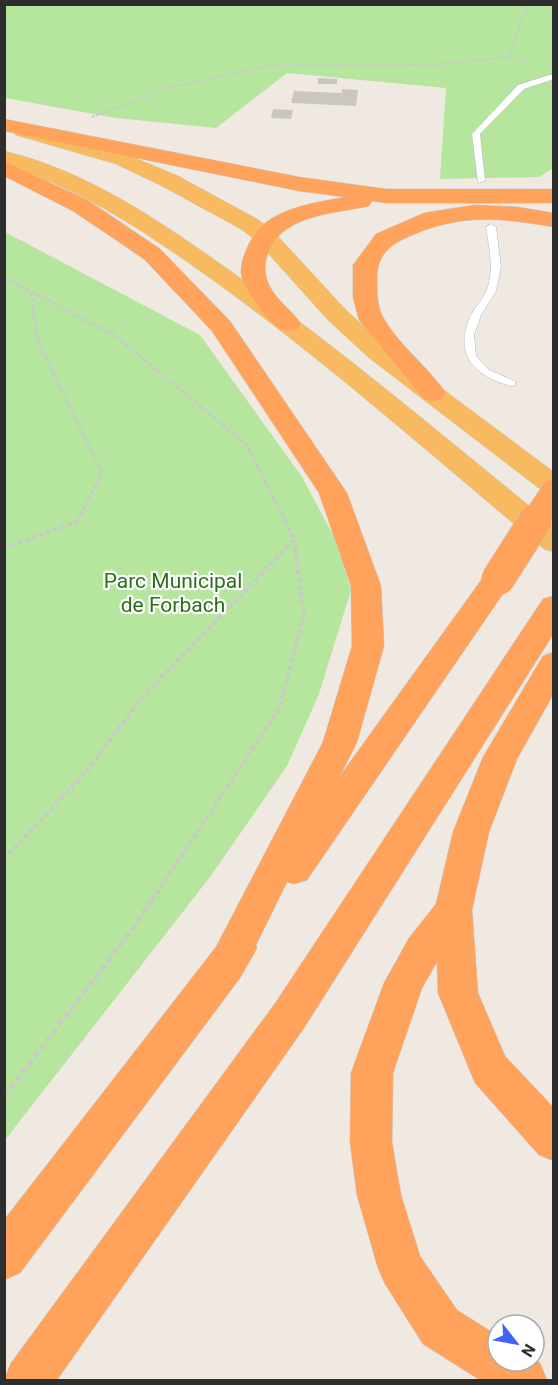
<svg xmlns="http://www.w3.org/2000/svg" width="558" height="1385" font-family="Roboto,sans-serif">
	<rect width="100%" height="100%" fill="#efe9e1"/>
	<!-- green -->
	<path fill="#b6e59e" d="M4 5H553V168L539 177 440 179 446 88 287 73 216 128 116 118 5 98Z
		M5 232 200 335 302 477 335 539 351 590 319 694 287 766 210 877 5 1140Z"/>
	<!-- building -->
	<path fill="#cbc7bf" d="M318 78 337 79V84H318Z
		M342 89 358 90 356 106 291 103 294 91 342 93Z
		M273 109 293 110 291 119 271 118Z"/>
	<g fill="none" stroke-linecap="round" stroke-linejoin="round">
		<!-- service casing -->
		<g stroke="#b4b7c1" stroke-width="1">
			<path id="service" d="M549 75H554V79L524 89 480 134 485 181 478 183 472 134 518 85Z
				M491 224 496 227 501 267 496 291 481 315 474 335 476 356 489 370 515 381V385L511 386C474 376 453 354 471 315 475 307 482 300 486 292 495 271 489 248 486 227Z"/>
		</g>
		<!-- trunk casing -->
		<g stroke="#c9c9c9" stroke-width="1">
			<path id="trunk" d="M23 125 130 156 178 176 257 219 274 232 345 309 386 347 554 472V495L544 492 368 357 327 319 258 242 241 229 162 186 116 164 16 135 13 131 16 127Z
				M4 151C91 172 164 224 236 275 346 353 449 441 554 526V552L544 549C438 461 335 369 224 288 153 237 89 192 4 164Z"/>
		</g>
		<!-- motorway casing -->
		<g stroke="#c9c9c9" stroke-width="1">
			<path id="motorway" d="M4 119 299 177 386 189H554V203H386L372 201 369 206C334 214 283 214 268 253 264 264 264 274 269 285 276 300 292 310 301 324L298 329C292 331 286 332 280 329 267 321 241 287 241 272 241 257 251 236 262 226 282 207 319 202 345 197L299 191 4 131Z
				M4 161 89 201 160 249 230 321 347 493 381 586 384 646 357 742 340 776 487 572 498 569 509 572 513 579 307 880 294 884 287 882 256 945 257 948 240 978 20 1273 4 1280V1220L216 947 323 742 352 646 351 586 319 493 212 331 144 259 73 211 4 176Z
				M475 205 517 207 554 213V227C499 218 462 213 410 236 389 245 377 255 377 279 377 292 377 308 384 319 400 346 428 367 446 393L442 399 433 401 424 399 359 320 353 297V265L376 234 424 213Z
				M554 596V633L304 1028 57 1380H4L11 1363 276 1002 543 599Z
				M554 652V693L517 759 489 832 472 910 478 993 505 1056 554 1108V1161L539 1155 475 1083 438 993 437 962 422 988 393 1073 392 1142 401 1195 420 1256 457 1310 498 1336V1361H534V1359L540 1363 547 1380H480L423 1344 385 1284 378 1268 357 1195 350 1142 351 1073 384 983 409 938 436 904 453 832 483 757 543 656Z"/>
		</g>
		<!-- path-far3 -->
		<path stroke="#c9c9c9" stroke-width="2" stroke-dasharray="3 1.5" stroke-linecap="butt" d="M509 57 528 4
			M92 117 172 87 278 64 429 65 509 57 528 63"/>
		<!-- path-far2 -->
		<path stroke="#c9c9c9" stroke-width="3" stroke-dasharray="4 2" stroke-linecap="butt" d="M4 278 114 335 247 445 286 522
			M31 292 38 341 102 473 77 522"/>
		<!-- path-far1 -->
		<path stroke="#c9c9c9" stroke-width="4" stroke-dasharray="4.5 3" stroke-linecap="butt" d="M4 544 9 546 79 521
			M4 859 87 771 140 700 294 540
			M152 900 279 709 304 615 294 539 285 521"/>
		<!-- path -->
		<path stroke="#c9c9c9" stroke-width="4.5" stroke-dasharray="6 4" stroke-linecap="butt" d="M4 1097 133 928 153 898"/>
		<!-- service -->
		<use href="#service" fill="#fff" fill-rule="evenodd"/>
		<!-- trunk -->
		<use href="#trunk" fill="#f8ba60" fill-rule="evenodd"/>
		<!-- motorway -->
		<use href="#motorway" fill="#ffa35c" fill-rule="evenodd"/>
		<!-- motorway-bridge-far1 casing -->
		<g stroke="#c9c9c9" stroke-width="27" stroke-linecap="butt">
			<path id="motorway-bridge-far1" d="M534 522 554 492"/>
		</g>
		<!-- motorway-bridge casing -->
		<g stroke="#c9c9c9" stroke-width="34" stroke-linecap="butt">
			<path id="motorway-bridge" d="M498 579 535 521"/>
		</g>
		<!-- motorway-bridge-far1 -->
		<use href="#motorway-bridge-far1" stroke="#ffa35c" stroke-width="26"/>
		<!-- motorway-bridge -->
		<use href="#motorway-bridge" stroke="#ffa35c" stroke-width="33"/>
	</g>
	<g text-anchor="middle" dominant-baseline="central" stroke-width="4.5" stroke-linejoin="round" paint-order="stroke">
		<!-- park labels -->
		<g font-size="21" fill="#2c6e1b" stroke="#fff">
			<text x="173" y="581">Parc Municipal<tspan x="173" dy="24">de Forbach</tspan></text>
		</g>
	</g>
	<!-- border -->
	<rect width="558" height="1385" fill="none" stroke="#2e2e2e" stroke-width="12"/>
	<!-- north arrow -->
	<g transform="translate(516 1343) rotate(121)"><circle r="28" fill="#ffffff" stroke="#ababab" stroke-width="1.5"/>
	<path d="M0-4.5L10 22L0 15L-10 22Z" fill="#4264fb"/>
	<text y="-9" font-size="16" font-weight="bold" text-anchor="middle" fill="#2e2e2e">N</text>
	</g>
</svg>
